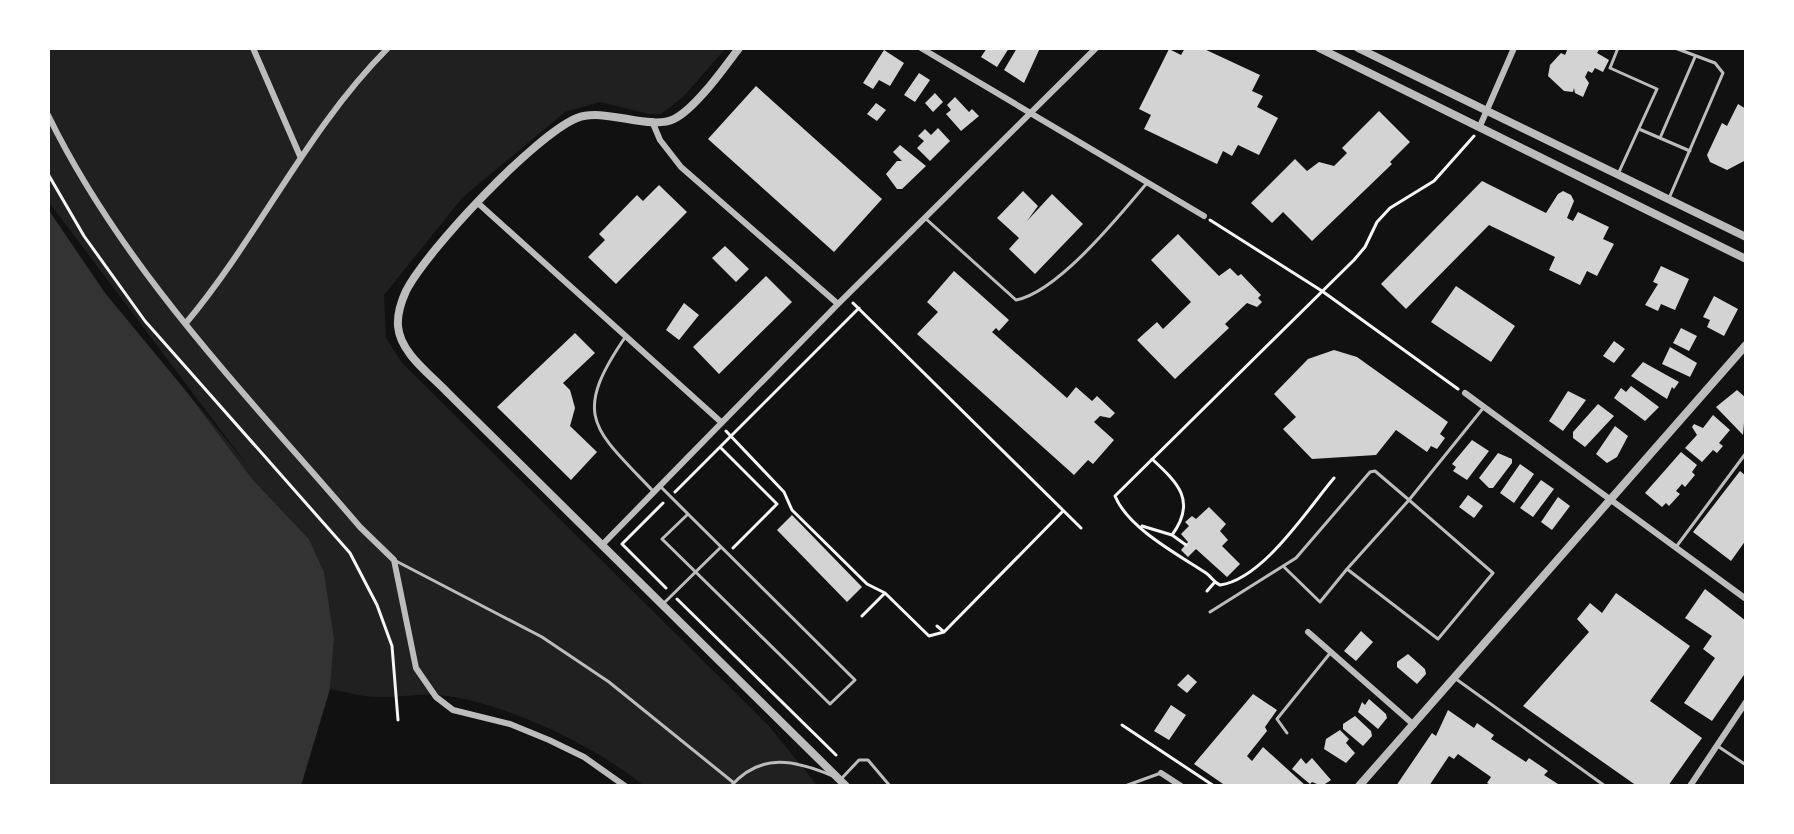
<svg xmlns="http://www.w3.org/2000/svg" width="1794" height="834" font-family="'Roboto Condensed',sans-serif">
	<rect width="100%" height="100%" fill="#111"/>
	<!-- green -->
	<path fill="#202020" d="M48 48H726L683 97 661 114H649L600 102 565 112 463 197 384 295 386 338 402 363 768 725 816 784 644 786C596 746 502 701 439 695 419 693 398 698 378 697 362 697 346 692 330 689L334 638 324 572 309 539 253 480 48 207Z"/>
	<!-- water -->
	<path fill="#333" d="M48 207 253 480 309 539 324 572 334 638 330 689 301 786H48Z"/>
	<!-- pier -->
	<path fill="#111" d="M48 203 51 205 248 466 105 293 48 209Z"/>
	<!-- building -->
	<path fill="#d3d3d3" d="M987 48H1009L997 67 981 57Z
		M1017 48H1040L1024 83 1004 70Z
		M1185 48H1202L1260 75 1252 91 1263 96 1257 107 1278 118 1259 155 1238 145 1232 156 1223 151 1217 164 1144 129 1151 115 1139 109 1169 49 1181 55Z
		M1568 48H1600L1597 53 1609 60 1603 72 1595 68 1592 73 1588 71 1585 77 1589 83 1583 97 1575 93 1574 88 1573 92 1564 91 1548 76 1550 65 1561 53 1565 55Z
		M884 50 904 63 890 86 879 80 873 89 863 83Z
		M919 73 930 80 915 102 904 95Z
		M756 86 882 199 834 252 708 139Z
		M935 93 943 102 933 112 925 103Z
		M955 97 969 112 972 109 979 116 961 131 946 114 951 110 947 105Z
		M876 103 886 110 877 121 867 114Z
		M1738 104 1746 109V160L1727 170 1710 162 1707 155 1722 123 1727 126Z
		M1379 111 1410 142 1390 162 1392 164 1312 241 1283 212 1272 223 1251 203 1295 159 1307 171 1319 162 1334 166 1347 153 1342 148Z
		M938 128 950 141 930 161 917 148 924 141 918 136 925 129 931 135Z
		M900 145 926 166 902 189H897L886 174 897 161H902L893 152Z
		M1482 181 1546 213 1558 194 1563 191 1571 195 1574 201 1567 218 1573 221 1578 212 1609 227 1603 239 1614 244 1597 276 1587 271 1580 285 1549 270 1555 257 1489 225 1406 309 1381 284Z
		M659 185 687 212 616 284 588 257 605 240 599 234 637 195 643 201Z
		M1023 191 1038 206 1027 221 1052 194 1083 224 1035 274 1009 249 1019 238 997 218Z
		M1178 234 1219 276 1230 268 1238 276 1241 274 1261 295 1258 298 1262 302 1257 307 1247 303 1225 324 1229 328 1175 379 1137 340 1157 322 1163 329 1191 302 1151 260Z
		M725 246 749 269 736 282 712 258Z
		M1661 266 1689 279 1675 310 1661 304 1658 311 1645 305 1658 284 1653 282Z
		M954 271 1009 320 999 331 996 328 992 332 1067 398 1076 387 1092 401 1097 396 1115 413 1110 418 1100 416 1094 422 1114 440 1093 464 1088 460 1074 475 917 334 938 312 927 302Z
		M766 276 792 302 719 374 693 347Z
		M1456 286 1515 326 1491 362 1431 322Z
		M1714 296 1738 309 1724 336 1707 327 1710 320 1703 317Z
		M684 303 699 315 679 340 666 330Z
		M1681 328 1697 336 1689 351 1673 343Z
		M575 333 595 353 563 383 570 390 575 408 570 426 597 452 571 480 497 407Z
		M1614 341 1625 349 1614 363 1603 356Z
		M1670 347 1697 363 1690 377 1662 364Z
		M1334 350 1357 357 1448 422 1440 434 1445 438 1437 449 1431 446 1427 452 1396 430 1376 455 1312 459 1283 429 1296 417 1274 394 1308 359Z
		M1643 362 1679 382 1674 389 1672 387 1667 399 1631 376Z
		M1631 386 1659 407 1645 421 1614 398 1621 388 1626 392Z
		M1737 390 1746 398 1743 435 1716 407Z
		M1568 391 1586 400 1563 431 1549 421Z
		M1598 404 1614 416 1585 447 1573 438V432Z
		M1713 415 1730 430 1719 443 1723 446 1717 453 1713 450 1702 462 1685 448 1697 435 1692 427 1694 424 1703 428Z
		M1615 426 1628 436 1617 457 1607 463 1596 454Z
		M1472 440 1489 451 1467 480 1453 471 1456 467 1452 464Z
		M1681 452 1697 465 1692 472 1695 475 1685 487 1682 484 1676 491 1680 494 1669 506 1666 503 1662 507 1645 493Z
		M1498 453 1512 459V463L1493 488H1489L1479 478Z
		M1520 464 1534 474 1514 503 1500 493Z
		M1740 471 1746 476V540L1731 561 1693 532Z
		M1541 480 1554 489 1533 517 1520 508Z
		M1468 495 1483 506 1474 518 1459 507Z
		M1558 497 1570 506 1552 530 1541 522Z
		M1209 507 1226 524 1220 531 1228 540 1222 546 1240 564 1227 577 1196 549 1188 557 1181 550 1188 542 1181 534 1189 526 1185 522 1192 516 1196 519Z
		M792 515 862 587 847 602 777 530Z
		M1705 589 1746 621V672L1712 721 1684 703 1715 658 1703 649 1712 636 1685 618Z
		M1616 593 1690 646 1650 701 1702 738 1668 786H1637L1523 706 1589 632 1577 619 1590 603 1602 613Z
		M1361 631 1373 642 1356 661 1344 651Z
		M1408 654 1425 669 1426 674 1417 684 1397 667V662Z
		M1188 674 1197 682 1187 693 1177 685Z
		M1253 694 1277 710 1265 727 1267 731 1247 756 1252 761 1263 747 1306 786H1226L1194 764Z
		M1369 699 1386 714 1387 718 1378 729 1358 712 1362 702 1365 705Z
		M1171 705 1186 715 1169 740 1154 731Z
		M1448 710 1474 728 1477 723 1494 735 1491 739 1526 762 1529 758 1548 771 1544 775 1561 786H1492L1487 783 1491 777 1458 754 1454 759 1449 756 1429 786H1396L1432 733 1436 736Z
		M1355 716 1371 731 1372 736 1363 746 1343 729V724Z
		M1340 730 1349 739 1346 743 1355 753 1346 763 1324 749 1326 739Z
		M1301 758 1306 764 1312 758 1331 780 1322 786 1312 782 1310 784 1292 769Z"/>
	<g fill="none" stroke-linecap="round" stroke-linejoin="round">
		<!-- path -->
		<path stroke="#f5f5f5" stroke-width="3" d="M48 174 84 236 145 321 350 553 377 605 392 646 398 720
			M1210 220 1322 291 1458 389
			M853 303 1081 528
			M726 431 784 492 792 510 867 584 885 593 929 636 944 632 1063 511
			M720 447 777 504 733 548
			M1152 459C1178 483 1197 501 1172 535
			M1334 478C1307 510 1263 579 1220 585 1213 582 1212 577 1206 573 1177 554 1128 528 1115 496L1354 260 1365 247 1377 222 1390 208 1434 181 1474 136
			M675 492 859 308
			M663 503 622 544 666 588
			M1142 526 1172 535 1186 545
			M1207 591 1214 583
			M677 599 836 755
			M862 616 885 593
			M937 626 944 632
			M1122 725 1214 786"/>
		<!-- service -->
		<path stroke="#bcbcbc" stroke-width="3" d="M1618 48 1610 68 1657 89 1619 172
			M1639 129 1690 151
			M1660 138 1695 57
			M1670 196 1723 73 1715 63 1675 48
			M925 218 1016 300C1058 292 1119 216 1147 183
			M626 336C571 416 593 428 652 490
			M660 486 688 514
			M688 514 855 680 830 704 662 539Z
			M1676 547 1746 453
			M394 560 542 637 609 682 734 783
			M1283 566 1320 602 1347 569 1438 639 1493 573 1409 500 1347 569
			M665 602 721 547
			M1210 612 1296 558 1370 472 1375 471 1409 500 1484 407
			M1456 679 1605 786
			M1287 733 1277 719 1331 652
			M1719 747 1746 765
			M842 778 859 760H868L890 786
			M731 786C761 752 795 760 833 776
			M1125 786 1161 773"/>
		<!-- minor -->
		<path stroke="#bcbcbc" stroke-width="6" d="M253 48 300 156
			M921 48 1204 216
			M48 115C124 271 248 396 360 527L394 560 416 668 436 697 453 710 510 724 549 740 584 757 625 786
			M652 121 660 140 681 167 838 304
			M1480 126 1514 48
			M479 204 721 422
			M186 323C259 236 307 129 388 48
			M1465 393 1746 599
			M602 545 838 304 1096 48
			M1308 632 1414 725
			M1161 773 1181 786
			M1690 786 1746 702"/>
		<!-- tertiary -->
		<path stroke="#bcbcbc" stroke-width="8" d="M739 48C724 68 695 109 674 119 650 131 604 107 577 118 535 135 427 250 406 291 401 302 397 313 398 326 400 353 430 374 448 393L846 786
			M1319 48 1746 259
			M1358 48 1746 237
			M1359 786 1746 345"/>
	</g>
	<!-- border -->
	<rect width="1794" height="834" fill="none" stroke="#ffffff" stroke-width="100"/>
</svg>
